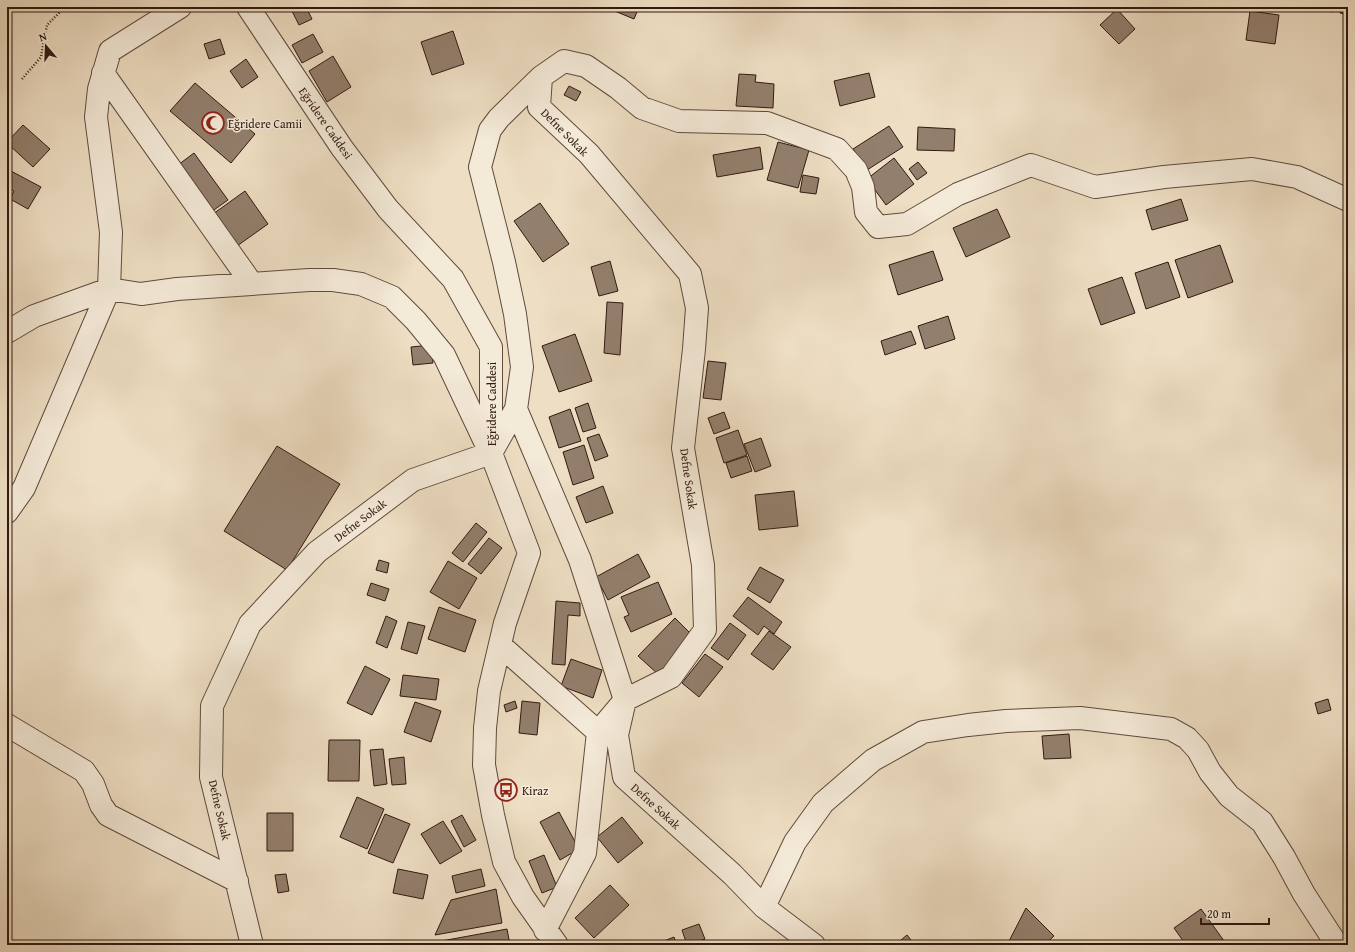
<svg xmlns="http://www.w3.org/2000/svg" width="1355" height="952" font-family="'Gentium Book Plus',serif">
	<rect width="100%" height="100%" fill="#eedec3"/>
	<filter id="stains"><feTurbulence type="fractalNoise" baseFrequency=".005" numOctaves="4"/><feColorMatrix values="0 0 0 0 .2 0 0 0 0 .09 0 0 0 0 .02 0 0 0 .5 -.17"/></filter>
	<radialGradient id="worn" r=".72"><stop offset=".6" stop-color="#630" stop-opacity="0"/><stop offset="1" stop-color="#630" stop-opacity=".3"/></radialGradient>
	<!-- building -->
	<path fill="#937f6d" stroke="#311910" d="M299 7H306L312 19 299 25 292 11Z
		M605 7H639L634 19Z
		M1318 7H1334L1333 12 1318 9Z
		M1342 7H1348V15L1340 13Z
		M1117 9 1135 29 1119 44 1100 25Z
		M1250 11 1279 15 1275 44 1246 40Z
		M453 31 464 64 432 75 421 42Z
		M313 34 323 52 302 63 292 45Z
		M220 39 225 54 209 59 204 44Z
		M333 56 351 87 327 102 309 71Z
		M246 59 258 77 242 88 230 71Z
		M869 73 875 97 840 106 834 81Z
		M739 74 756 75 755 82 774 84 773 108 736 106Z
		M195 83 255 134 231 163 170 111Z
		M569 86 581 92 576 101 564 95Z
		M23 125 50 149 33 167 7 143V142Z
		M889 126 903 147 867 170 853 149Z
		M918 127 955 129 954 151 917 150Z
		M778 142 809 150 798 188 767 180Z
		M760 147 763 169 717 177 713 155Z
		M194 153 228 200 211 212 178 165Z
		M894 158 914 184 886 205 867 179Z
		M918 162 927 173 917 180 909 169Z
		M9 170 41 187 28 209 10 199 14 191 7 187V174Z
		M803 175 819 178 816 194 800 192Z
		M245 191 268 224 237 246 213 214Z
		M1181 199 1188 220 1152 230 1146 210Z
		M540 203 569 244 543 262 514 221Z
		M997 209 1010 237 966 257 953 228Z
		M1220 245 1233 282 1188 298 1175 260Z
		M933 251 943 280 898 295 889 265Z
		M610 261 618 291 599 296 591 267Z
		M1168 262 1180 297 1146 309 1135 273Z
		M1122 277 1135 313 1101 325 1088 289Z
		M607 302 623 303 620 355 604 353Z
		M948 316 955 339 925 349 918 326Z
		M911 331 916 344 885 355 881 341Z
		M575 334 592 381 559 392 542 346Z
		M431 345 433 363 413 365 411 347Z
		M708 361 726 363 721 400 703 398Z
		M588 403 596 428 583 432 575 408Z
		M570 409 581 441 559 448 549 417Z
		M724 412 730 428 714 434 708 418Z
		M738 430 747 455 724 463 716 438Z
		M599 434 608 456 595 461 587 438Z
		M761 438 771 466 755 472 744 444Z
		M584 445 594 478 573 485 563 452Z
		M277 446 340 484 287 570 224 531Z
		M747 456 752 471 731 478 726 463Z
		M603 486 613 513 586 523 576 497Z
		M794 491 798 526 759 530 755 495Z
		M476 523 487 532 463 562 452 553Z
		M489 538 502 548 481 574 468 564Z
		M638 554 650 577 608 600 596 577Z
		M379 560 389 563 387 573 376 570Z
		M448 561 477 578 459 609 430 592Z
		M760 567 784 580 770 603 747 589Z
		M658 582 672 614 631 632 624 617 629 615 621 597Z
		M371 583 389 589 385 601 367 595Z
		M748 597 782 622 774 634 764 626 758 635 733 616Z
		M556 601 580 603V616L568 615 565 665 552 664Z
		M439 607 476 620 465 652 428 639Z
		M386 616 397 621 387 648 376 643Z
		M675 618 695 638 659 675 638 656Z
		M408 622 425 626 417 654 401 649Z
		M730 623 746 635 728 660 711 648Z
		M769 631 791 647 773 670 751 654Z
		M705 654 723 667 699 697 682 683Z
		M571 659 602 670 593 698 561 686Z
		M365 666 390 679 372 715 347 703Z
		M403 675 439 679 436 700 400 696Z
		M1328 699 1331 710 1318 714 1315 703Z
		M515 701 517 708 506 712 504 705Z
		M522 701 540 703 537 735 519 733Z
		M415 702 441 711 431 742 404 732Z
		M1069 734 1071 758 1044 759 1042 736Z
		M329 740H360L359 781H328Z
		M383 749 387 784 374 786 370 750Z
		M404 757 406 784 392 785 389 759Z
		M357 797 384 809 367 849 340 837Z
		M559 812 579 849 560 860 540 822Z
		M267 813H293V851H267Z
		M385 814 410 824 393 863 368 853Z
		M462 815 476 840 464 847 451 821Z
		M622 817 643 843 618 863 597 837Z
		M443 821 462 851 440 864 421 834Z
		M544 855 557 887 542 893 529 861Z
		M398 869 428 875 423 899 393 893Z
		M481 869 485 886 456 893 452 876Z
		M286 874 289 891 278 893 275 875Z
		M610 885 629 905 594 938 575 918Z
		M496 889 502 923 435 935 451 900Z
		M1026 908 1054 936 1044 945H1007Z
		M1201 909 1227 945H1186L1174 928Z
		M699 924 705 939 687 945 682 930Z
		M507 929 510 945H437L436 942Z
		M907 935 915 945H895Z
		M674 937 677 945H665L664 941Z"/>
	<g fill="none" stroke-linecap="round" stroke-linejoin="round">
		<!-- minor casing -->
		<g stroke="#604a3d" stroke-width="24">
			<path id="minor" d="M248 7 342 148 388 209 453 279 491 347V453L529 553 505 623 489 691 485 728 484 765 493 815 504 862 523 897 557 945
				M103 73 252 284
				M541 77 564 61 586 66 618 88 642 108 679 121 767 123 837 149 856 170 863 187 866 212 878 227 907 224 958 194 1031 165 1095 187 1164 177 1252 169 1297 177 1348 200
				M7 332 34 316 109 289 141 294 177 289 309 280H333L361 284 392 297 416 321 444 355 488 448
				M516 409 580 560 625 700 598 732 585 853 545 930
				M7 512 24 488 109 289 111 232 96 117 99 89 110 51 180 7
				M500 645 598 732
				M7 725 84 771 93 784 101 805 108 815 237 881
				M764 907 795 842 823 803 873 760 923 732 968 725 1006 721 1080 718 1171 729 1187 738 1198 750 1210 772 1229 796 1262 822 1284 857 1304 894 1337 945
				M252 945 211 777 212 706 250 624 317 552 413 480 491 453 516 409 522 367 515 314 504 262 480 167 490 130 499 118 541 77 539 107 589 154 690 274 697 308 694 349 683 448 703 565 705 630 671 677 625 700 617 735 624 777 732 874 764 907 814 945"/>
		</g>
		<!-- path -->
		<path stroke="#311910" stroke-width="2.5" stroke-dasharray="1 2" stroke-linecap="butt" d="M22 79 41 57 47 25 65 7"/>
		<!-- minor -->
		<use href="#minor" stroke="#f4ead8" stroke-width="22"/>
	</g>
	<!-- icons -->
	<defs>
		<g id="mosque-ring" transform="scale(1.15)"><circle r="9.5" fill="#f4ead8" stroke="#8f2418" stroke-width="1.5"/><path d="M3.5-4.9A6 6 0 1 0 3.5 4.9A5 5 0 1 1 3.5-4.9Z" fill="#8f2418"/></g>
		<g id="bus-ring" transform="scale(1.15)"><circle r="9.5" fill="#f4ead8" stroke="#8f2418" stroke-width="1.5"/><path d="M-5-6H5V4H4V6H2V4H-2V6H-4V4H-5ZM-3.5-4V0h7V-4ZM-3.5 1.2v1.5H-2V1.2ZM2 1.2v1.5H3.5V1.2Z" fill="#8f2418"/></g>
	</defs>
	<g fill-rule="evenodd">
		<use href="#mosque-ring" x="213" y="123"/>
		<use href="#bus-ring" x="506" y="790"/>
	</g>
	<g text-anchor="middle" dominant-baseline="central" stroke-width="3" stroke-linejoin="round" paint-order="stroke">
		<!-- poi labels -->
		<g font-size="12" fill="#311910" stroke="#f4ead8" text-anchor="start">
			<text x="228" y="123">Eğridere Camii</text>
			<text x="522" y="790">Kiraz</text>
		</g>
		<!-- street labels -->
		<g font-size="12" fill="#311910" stroke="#f4ead8">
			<text transform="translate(326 123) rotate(55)">Eğridere Caddesi</text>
			<text transform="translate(565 132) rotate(45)">Defne Sokak</text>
			<text transform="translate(491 404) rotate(-90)">Eğridere Caddesi</text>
			<text transform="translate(689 479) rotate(82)">Defne Sokak</text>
			<text transform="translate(360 520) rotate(-37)">Defne Sokak</text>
			<text transform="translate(656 806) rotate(42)">Defne Sokak</text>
			<text transform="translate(220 810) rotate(77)">Defne Sokak</text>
		</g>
	</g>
	<!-- margin -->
	<rect width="1355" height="952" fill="none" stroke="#eedec3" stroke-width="24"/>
	<rect x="8" y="8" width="1339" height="936" fill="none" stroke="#311910" stroke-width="2"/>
	<rect x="12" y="12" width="1331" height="928" fill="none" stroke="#311910"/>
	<!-- north arrow -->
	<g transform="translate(46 46) rotate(341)" stroke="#f4ead8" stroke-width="3" paint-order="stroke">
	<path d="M0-3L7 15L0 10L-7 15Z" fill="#311910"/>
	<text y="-6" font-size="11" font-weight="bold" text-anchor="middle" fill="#311910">N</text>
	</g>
	<!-- scale -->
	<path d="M1201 918v6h68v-6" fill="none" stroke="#311910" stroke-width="2"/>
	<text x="1207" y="918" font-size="12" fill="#311910" stroke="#f4ead8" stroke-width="3" paint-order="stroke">20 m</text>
	<rect width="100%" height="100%" filter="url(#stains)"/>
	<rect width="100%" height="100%" fill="url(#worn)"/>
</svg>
